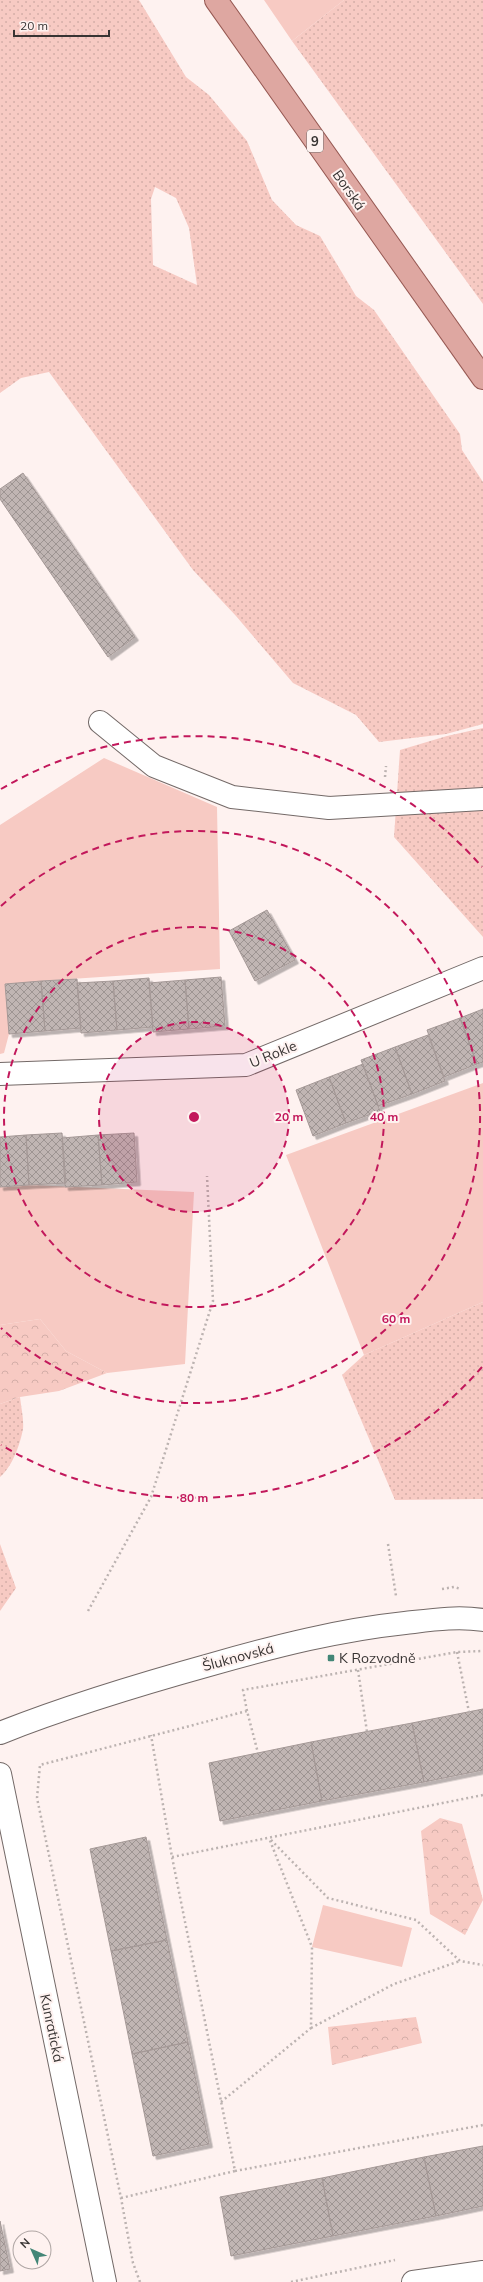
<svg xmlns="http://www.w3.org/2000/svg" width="483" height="2282" font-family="Mulish,sans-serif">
	<defs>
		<pattern id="grass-dots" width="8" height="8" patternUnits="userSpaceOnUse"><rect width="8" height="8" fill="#f7cac3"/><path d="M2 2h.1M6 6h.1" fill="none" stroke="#d4aea8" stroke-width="1.8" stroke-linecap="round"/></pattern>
		<pattern id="forest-crowns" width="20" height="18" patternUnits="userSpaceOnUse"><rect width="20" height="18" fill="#f7cac3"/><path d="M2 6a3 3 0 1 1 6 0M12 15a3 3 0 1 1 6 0" fill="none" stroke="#d4aea8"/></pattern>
		<pattern id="building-cross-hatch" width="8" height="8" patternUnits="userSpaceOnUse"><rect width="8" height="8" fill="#c0b5b3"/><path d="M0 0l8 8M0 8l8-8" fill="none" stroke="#9d9492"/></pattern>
		<filter id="shadow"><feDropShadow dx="3.5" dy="3.5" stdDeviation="0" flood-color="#0004"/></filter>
	</defs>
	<rect width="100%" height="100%" fill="#fef2f0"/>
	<!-- grass -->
	<path fill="url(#grass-dots)" fill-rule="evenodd" d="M0 0H139L186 77 209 95 247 141 272 200 296 225 320 236 356 296 374 310 460 434 462 450 483 482V724L446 734 379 742 356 715 293 683 236 616 193 570 49 372 21 378 0 393ZM155 187 176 198 189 228 197 285 153 265 151 199Z
		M344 0H483V304L292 41Z
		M483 728V937L394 837 400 750 447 736Z
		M483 1302V1499L395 1500 342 1375 364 1355Z
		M20 1397C21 1407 24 1419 23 1429 20 1445 12 1467 0 1477V1404Z
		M0 1544 16 1588 0 1611Z"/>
	<!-- forest -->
	<path fill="url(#forest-crowns)" d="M40 1319 66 1351 107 1373 59 1391 20 1397 0 1404V1325Z
		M440 1818 462 1824 483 1900 465 1935 430 1914 421 1831Z
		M416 2017 422 2043 332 2065 328 2027Z"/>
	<!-- garden -->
	<path fill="#f7cac3" d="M264 0H344L292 41Z
		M104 758 217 807 220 969 41 981 9 1034 4 1053 0 1054V825Z
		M483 1083V1302L364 1355 286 1155Z
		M29 1185 194 1192 185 1364 107 1373 66 1351 40 1319 0 1325V1187Z
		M323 1905 412 1928 402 1967 312 1947Z"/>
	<!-- building -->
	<path fill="url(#building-cross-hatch)" stroke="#a59997" filter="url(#shadow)" d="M23 473 135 637 108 657 0 499V489Z
		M267 910 295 960 255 981 229 931Z
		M221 977 225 1026 189 1029 185 980Z
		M149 978 153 1027 117 1030 113 981Z
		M77 979 81 1028 45 1031 41 981Z
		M185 980 189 1029 153 1032 149 983Z
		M41 981 45 1031 9 1034 5 984Z
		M113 981 117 1030 81 1033 77 983Z
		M483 1009V1062L477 1064 460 1018Z
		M460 1018 477 1064 444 1077 427 1030Z
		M428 1035 445 1081 412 1094 395 1047Z
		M395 1047 412 1094 378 1106 361 1060Z
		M363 1064 380 1111 346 1123 329 1077Z
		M329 1077 346 1123 313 1136 296 1090Z
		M62 1133 66 1183 29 1185 26 1135Z
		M134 1133 137 1182 102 1185 98 1135Z
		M26 1135 29 1185 0 1187V1137Z
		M98 1135 102 1185 65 1187 62 1138Z
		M483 1709V1770L424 1782 412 1723Z
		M412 1723 424 1782 322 1801 311 1742Z
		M311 1742 322 1801 220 1821 209 1763Z
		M146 1837 167 1940 111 1951 90 1849Z
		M167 1940 188 2042 132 2054 111 1951Z
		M188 2042 209 2144 153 2156 132 2054Z
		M483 2146V2206L436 2216 424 2157Z
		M424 2157 436 2216 333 2236 322 2178Z
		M322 2178 333 2236 231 2256 220 2197Z
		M0 2221 10 2269 0 2271Z"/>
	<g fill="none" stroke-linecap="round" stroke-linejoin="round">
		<!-- minor casing -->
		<g stroke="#736967" stroke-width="24">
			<path id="minor" d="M100 722 154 766 232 797 329 808 483 799
				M0 1074 246 1065 483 968
				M0 1733C70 1705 141 1684 213 1664 276 1646 339 1630 405 1623 431 1620 457 1616 483 1620
				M0 1774 105 2282
				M413 2282 483 2272"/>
		</g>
		<!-- major casing -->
		<g stroke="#965852" stroke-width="24">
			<path id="major" d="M216 0 483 378"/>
		</g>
		<!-- path -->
		<path stroke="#bcb3b1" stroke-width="2.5" stroke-dasharray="2 3" stroke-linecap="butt" d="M385 777 386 766
			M388 1544 396 1596
			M442 1589 454 1587 461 1589
			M88 1611 151 1497 213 1301 207 1176
			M457 1652 469 1712
			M358 1670 367 1732
			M247 1711 243 1690 457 1652 483 1651
			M271 1840 328 1898 416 1920 460 1961 483 1965
			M172 1857 483 1795
			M311 2028 394 1984 460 1961
			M221 2102 311 2028 312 1947 269 1838
			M235 2171 483 2125
			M121 2198 235 2171 172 1857 151 1735
			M140 2282 133 2263 121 2198 37 1798 40 1765 247 1711 258 1753
			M291 2282 395 2260"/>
		<!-- minor -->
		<use href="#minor" stroke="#fff" stroke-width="22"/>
		<!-- major -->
		<use href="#major" stroke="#dea7a1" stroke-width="22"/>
	</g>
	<!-- distance rings -->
	<circle cx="194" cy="1117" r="95" fill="#c2185b" fill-opacity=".12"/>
	<g fill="none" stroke="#c2185b" stroke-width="2" stroke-dasharray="7 5">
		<circle cx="194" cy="1117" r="95"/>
		<circle cx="194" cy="1117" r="190"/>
		<path d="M1 906A286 286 0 1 1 1 1328"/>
		<path d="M482 1367A381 381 0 0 1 1 1445M1 789A381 381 0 0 1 482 867"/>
	</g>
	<!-- markers -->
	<rect fill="#438677" stroke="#fef2f0" stroke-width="1.5" x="327" y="1654" width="8" height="8" rx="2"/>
	<g text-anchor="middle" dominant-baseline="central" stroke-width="4" stroke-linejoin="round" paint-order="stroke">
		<!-- shield labels -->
		<rect fill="#fef2f0" stroke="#736d6c" stroke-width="1" x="307" y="130" width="16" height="22" rx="3"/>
		<g font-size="13" font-weight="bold" fill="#383433">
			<text x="315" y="141">9</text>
		</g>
		<!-- street labels -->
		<g font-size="14" fill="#383433" stroke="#fef2f0">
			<text transform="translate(349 190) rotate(55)">Borská</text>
			<text transform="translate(273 1054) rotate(-22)">U Rokle</text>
			<text transform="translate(238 1657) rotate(-15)">Šluknovská</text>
			<text transform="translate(52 2028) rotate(78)">Kunratická</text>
		</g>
		<!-- poi labels -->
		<g font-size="14" fill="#383433" stroke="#fef2f0" text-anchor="start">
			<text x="339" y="1658">K Rozvodně</text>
		</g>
	</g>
	<circle cx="194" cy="1117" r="6" fill="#c2185b" stroke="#fef2f0" stroke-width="2"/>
	<g font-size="12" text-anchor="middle" font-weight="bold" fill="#c2185b" stroke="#fef2f0" stroke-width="4" stroke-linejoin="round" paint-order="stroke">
		<text x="289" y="1121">20 m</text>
		<text x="384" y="1121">40 m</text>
		<text x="396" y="1323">60 m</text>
		<text x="194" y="1502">80 m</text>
	</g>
	<!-- north arrow -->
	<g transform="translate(32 2250) rotate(315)"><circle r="19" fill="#fef2f0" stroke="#afa6a4"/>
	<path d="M0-3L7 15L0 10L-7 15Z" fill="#438677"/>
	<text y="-6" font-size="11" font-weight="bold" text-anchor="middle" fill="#383433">N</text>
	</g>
	<!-- scale -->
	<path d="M14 30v6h95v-6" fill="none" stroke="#383433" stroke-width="2"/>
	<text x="20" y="30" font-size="12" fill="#383433" stroke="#fef2f0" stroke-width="3" paint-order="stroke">20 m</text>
</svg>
